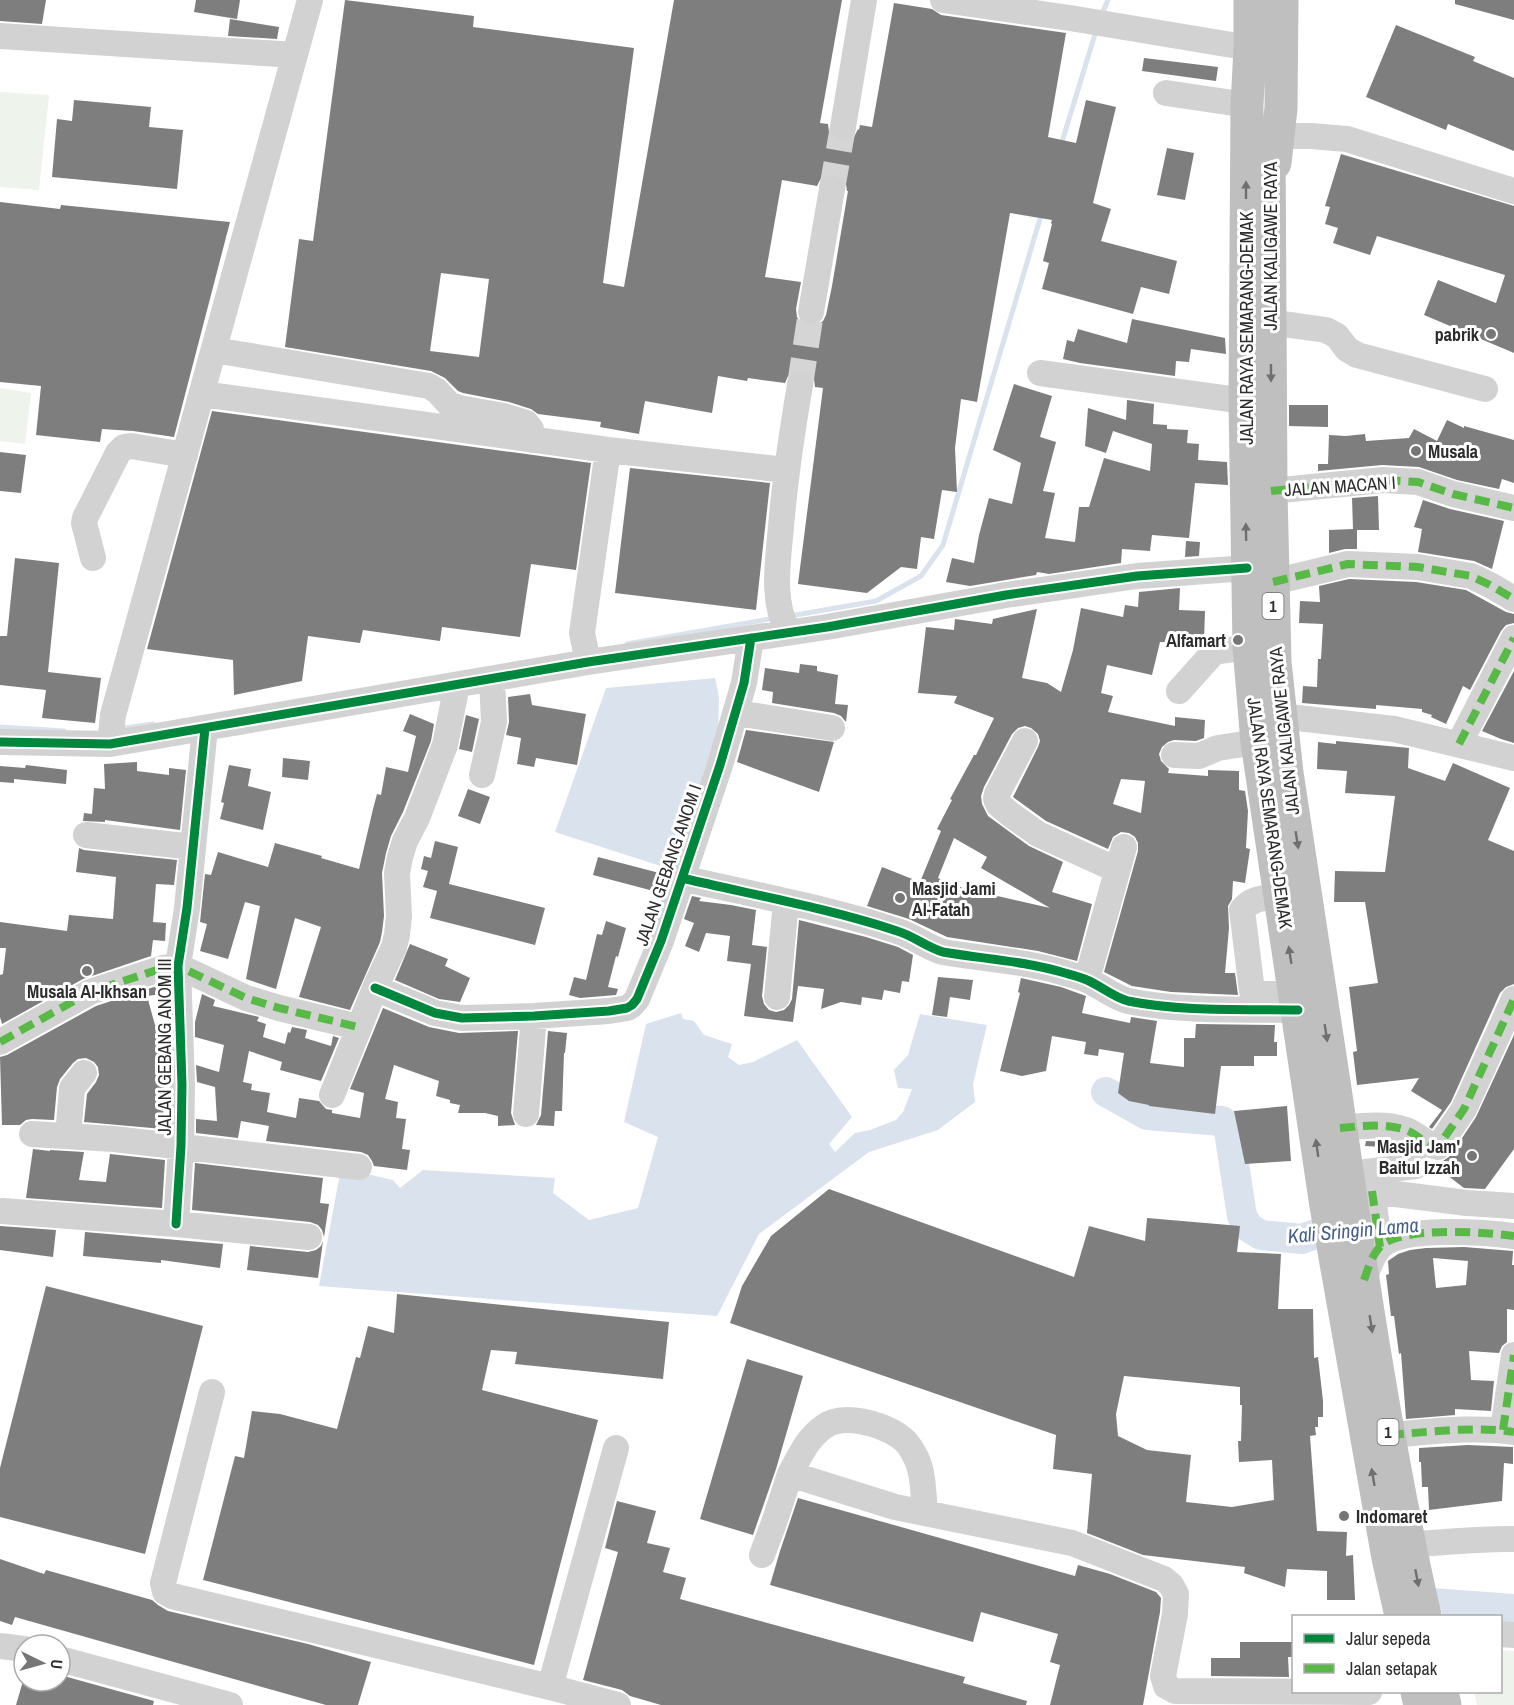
<svg xmlns="http://www.w3.org/2000/svg" width="1514" height="1705" font-family="'Archivo Narrow',sans-serif">
	<rect width="100%" height="100%" fill="#fff"/>
	<!-- green -->
	<path fill="#eef3ec" d="M0 92 49 95 39 190 0 187Z
		M0 388 31 393 25 444 0 441Z
		M1501 1650 1514 1651V1705H1477L1474 1692H1500Z"/>
	<!-- water -->
	<path fill="#dae2ee" d="M715 678 719 697 718 741 673 870 555 832 606 688Z
		M681 1013 683 1019 694 1021 704 1035 732 1044 728 1057 739 1065 753 1062 797 1040 852 1117 829 1144 835 1152 855 1133 870 1130 896 1120 903 1112 912 1089 898 1088 894 1070 908 1055 920 1014 987 1025 973 1084 975 1102 938 1130 869 1152 759 1234 717 1316 319 1286 341 1168 393 1180 400 1188 423 1170 555 1178 553 1193 589 1220 638 1208 658 1137 624 1122 646 1024Z
		M1433 1588 1514 1594V1624L1501 1623 1500 1616H1443Z"/>
	<g fill="none" stroke-linecap="round" stroke-linejoin="round">
		<!-- stream -->
		<path stroke="#dae2ee" stroke-width="5" d="M1101 16 1108 0
			M1061 145 1096 31
			M790 616 876 601 921 576 943 545 1042 212
			M627 644 775 618
			M0 727 64 731
			M118 729 153 724"/>
		<!-- river -->
		<path stroke="#dae2ee" stroke-width="30" d="M1106 1092 1147 1115 1222 1121 1228 1125 1242 1216 1248 1227 1261 1235 1302 1239 1318 1233 1356 1230"/>
	</g>
	<!-- building -->
	<path fill="#7e7e7e" fill-rule="evenodd" d="M0 0H46L42 24 0 21Z
		M196 0H240L237 19 194 12Z
		M345 0 474 16 473 27 634 48 603 283 624 287 674 0H842L820 123 828 124 829 132 833 138 841 142 848 141 854 137 858 129 859 130 860 125 872 127 894 3 932 9 941 15 1066 33 1048 137 1076 143 1086 100 1116 107 1093 203 1111 209 1101 241 1177 261 1169 294 1141 287 1133 314 1042 289 1049 263 1043 261 1052 224 1051 223 1052 220 1010 213 977 402 961 399 955 448 957 492 942 490 934 539 921 537 917 569 901 567 867 593 798 584 823 388 815 387 814 379 809 373 802 370 794 371 788 376 785 383 748 378 747 381 718 376 712 413 645 401 639 434 600 427 601 422 538 414 531 409 509 402 463 393 458 391 445 378 431 371 285 347 299 239 313 241ZM835 174 842 178 846 184 847 191H848L832 286 826 315 823 321 816 326 808 327 801 323 797 317 796 309 801 282 765 277 782 180 817 186 820 180 826 175ZM441 273 489 279 479 357 430 351Z
		M1455 0H1514V20L1455 4Z
		M230 19 279 27 277 39 228 36Z
		M1396 25 1475 57 1473 61 1514 78V151L1448 124 1446 130 1366 97Z
		M1144 58 1218 67 1216 81 1142 71Z
		M74 100 151 107 149 127 183 130 177 189 52 177 57 119 72 121Z
		M1167 148 1194 153 1185 200 1157 195Z
		M1341 154 1514 206V353L1424 315 1438 280 1496 303 1505 275 1377 236 1370 255 1333 243 1338 228 1325 224 1330 207 1325 206Z
		M0 202 60 209 61 205 230 222 174 437 133 431 102 429 100 442 36 435 41 386 0 382Z
		M1132 319 1225 338 1226 354 1191 349 1189 362 1176 361 1175 376 1080 363 1063 359 1067 340 1074 342 1078 329 1127 343Z
		M1014 384 1052 396 1040 437 1056 442 1043 491 1055 493 1045 538 1075 542 1079 507H1089L1104 458 1150 471 1152 444 1113 431 1106 453 1085 446 1088 408 1126 420 1127 400 1154 404 1153 424 1167 425V429L1188 430 1187 443 1199 444 1198 460 1227 462 1228 485 1195 483 1189 538 1152 535 1150 551 1122 549 1121 563 1049 574 1037 572 1036 575 970 586 946 582 952 558 974 563 979 535 989 498 1012 504 1021 463 993 450Z
		M1289 405H1328V427L1289 426Z
		M212 411 591 463 576 570 531 564 520 637 442 627 440 641 363 630 360 643 308 636 302 681 234 695 233 660 147 649Z
		M1447 420 1464 428V426L1514 440V483L1502 479 1499 489 1457 480 1419 467 1382 465 1318 471V464H1328L1329 435 1346 436 1365 434 1366 441 1409 438 1414 429 1437 441Z
		M0 452 26 455 21 493 0 491Z
		M630 468 770 483 756 610 615 593Z
		M1378 496 1379 530H1357V549H1345L1329 553V530L1353 529 1352 498Z
		M1423 500 1450 509 1504 521 1492 569 1474 561 1418 552 1422 529 1414 527Z
		M1186 541 1200 542 1199 556 1185 557Z
		M15 558 59 563 48 672 101 678 95 723 42 718 46 690 0 685V636H7Z
		M1349 579 1416 582 1466 590 1506 612 1514 614V623L1506 625 1501 631 1470 690 1463 686 1446 724 1431 717 1432 715 1422 712V709L1376 705V709L1302 703 1303 686 1317 687 1318 659H1321L1323 624 1299 623 1300 601 1320 602 1319 586Z
		M1180 588 1179 610 1205 611 1204 641 1202 643 1160 642 1152 675 1107 665 1101 693 1113 696 1108 712 1175 726V717L1205 720 1204 738 1196 741 1174 740 1168 742 1162 747 1159 754 1161 761 1169 769 1168 773 1208 776V770L1239 771V790L1245 791 1248 811 1246 848 1250 849 1245 883 1233 881 1232 899 1228 906 1229 928 1225 973H1235L1238 995 1171 992 1132 986 1104 972 1138 851V843L1135 837 1129 833 1121 832 1113 837 1108 849 1046 821 1013 797 1038 747 1040 741 1038 734 1031 728 1025 726 1018 728 1012 734 984 787 981 796 982 804 988 816 1029 846 1063 862 1052 892 1092 904 1077 961 1038 951 947 937 909 919 867 906 882 867 920 882 941 831 937 829 952 800 950 799 974 755H976L994 718 954 703 957 696 918 693 926 627 954 630 955 619 992 624 993 619 1037 609 1022 678 1047 683 1061 692 1073 650 1081 608 1123 617 1125 605 1138 607 1139 592ZM1121 779 1145 781 1141 813 1113 804ZM954 838 987 857 981 868 1050 908 980 892V895L938 878Z
		M800 664 817 666V671L838 675 835 704 848 705 846 722 841 716 834 713 772 703 773 692 762 690 765 668 799 673Z
		M1514 671V743L1501 739 1482 731Z
		M530 694 532 705 586 714 577 765 536 758 534 767 517 764 521 738 506 735 509 722 508 697Z
		M410 714 434 724 431 741 403 812 391 836 386 853 382 873 384 916 382 932 380 942 350 1010 299 997 321 927 295 918 276 989 246 979 260 906 245 902 228 959 200 951 207 924 200 922 205 874 211 875 218 852 268 867 275 843 322 856 321 858 359 869 373 809 377 794 381 795 386 767 408 772 416 736 403 731Z
		M466 715 479 719 472 752 459 749Z
		M746 730 834 742 819 792 737 762Z
		M1336 741 1409 748 1408 768 1445 781 1453 763 1510 788 1488 840 1514 851V984L1506 987 1500 993 1451 1102 1432 1129 1429 1127 1442 1110 1411 1091 1419 1078 1357 1085 1353 1052 1357 1051 1349 987 1378 983 1365 902H1334L1335 871 1385 872 1395 796 1345 793 1347 771 1317 769 1318 742 1336 744Z
		M283 758 310 761 308 780 282 777Z
		M137 762V771L169 775V768L186 770 180 830 105 820V822L83 821 84 813 92 814 94 788 105 789 104 764Z
		M26 765 67 770 66 784 14 779V783L0 782V766L25 768Z
		M229 765 251 769 248 786 271 792 263 830 220 819 224 803 221 802Z
		M468 789 490 797 480 824 458 816Z
		M435 841 458 847 449 884 545 908 535 945 430 918 437 891 423 887 428 871 421 869 424 856 431 858Z
		M79 848 84 850 177 860 174 885 156 884 153 922 166 923 165 941 153 940 151 956 83 979 2 1024 0 1017V975L3 974 6 948H0V922L67 931 69 915 113 919 116 877 76 872Z
		M598 857 667 875 661 893 593 875Z
		M692 896 701 898 699 901 731 905 756 910 752 945 767 947 762 996 764 1004 769 1010 776 1012 784 1010 789 1005 792 999 799 920 866 937 898 947 913 955 909 982 902 981 900 993 884 990 882 1000 862 997 861 1005 841 1002 821 1009 824 989 798 986 793 1022 744 1016 751 964 727 961 730 936 706 933 699 952 685 946 694 923 684 919Z
		M606 921 626 928 618 957 616 956 608 987 618 989 616 995 580 998 569 995 574 977 586 980 597 934 602 935Z
		M410 944 448 959 445 966 470 978 460 1002 439 999 395 980Z
		M938 977 973 980 970 1000 950 997 947 1017 932 1015Z
		M1021 978 1061 987 1086 996 1082 1013 1130 1023 1131 1017 1157 1021 1150 1063 1184 1067V1038H1195L1196 1024 1275 1025 1274 1042H1277V1056H1254V1066H1221L1215 1114 1149 1106V1105L1129 1101 1118 1093 1124 1053 1099 1049 1098 1056 1084 1054 1086 1042 1052 1036 1046 1071 1022 1076 1000 1071 1020 993 1018 992Z
		M163 984 162 994 147 996 155 1025 160 1024 165 1042 163 1129 84 1122 87 1094 96 1082 99 1075 98 1067 94 1062 86 1058 78 1059 73 1063 60 1079 57 1087 54 1120 32 1119 26 1120 20 1125H2L0 1057 7 1055 96 1006Z
		M202 994 215 1000 213 1006 259 1017 257 1021 266 1024 263 1037 285 1044 288 1032 290 1033 292 1027 307 1030 305 1038 331 1046 333 1036 339 1038 321 1081 280 1070 282 1062 249 1051 243 1082 252 1084 251 1090 270 1093 267 1112 296 1118 299 1098 319 1101 326 1109 332 1110V1113L360 1118 364 1093 350 1089 383 1008 429 1027 459 1033 518 1031 511 1113 515 1125 498 1126V1116L485 1113H458L460 1105 450 1103V1100L436 1096 439 1081 394 1065 385 1099 398 1102 396 1118 406 1119 402 1149 410 1150 407 1170 374 1166 372 1161 368 1155 361 1152 266 1141 269 1126 241 1121 238 1138 196 1133V1119L217 1121 215 1087 197 1082 196 1065 219 1072 224 1045 195 1037V1022Z
		M548 1031 567 1033 565 1053H564L562 1111H555L554 1126 536 1125 541 1115Z
		M1514 1035V1149L1485 1189 1464 1188 1430 1162 1443 1161 1450 1156 1476 1117Z
		M1287 1106 1291 1161 1245 1164 1234 1111Z
		M1366 1141 1395 1142 1402 1145V1148L1365 1146Z
		M33 1149 50 1151V1150L84 1152 79 1180 93 1181 106 1182 110 1154 165 1160 162 1208 26 1198Z
		M195 1163 323 1178 320 1203 329 1204 324 1237 322 1230 318 1225 310 1222 192 1210Z
		M829 1189 1074 1277 1089 1226 1145 1241 1147 1218 1240 1226 1237 1252 1281 1254 1278 1309H1313L1314 1358 1318 1357 1323 1401V1417H1318V1427H1315L1316 1435 1310 1436 1317 1531 1347 1532 1346 1556 1353 1555 1355 1600H1327V1571L1287 1569 1285 1587 1244 1573 1245 1567 1143 1555 1087 1533 1092 1474 1053 1469 1056 1435 730 1323 742 1286 771 1236ZM1124 1376 1240 1387V1405H1242L1241 1441H1238L1239 1462 1272 1460 1274 1500 1232 1507 1186 1502 1191 1455 1147 1450 1118 1436 1116 1414Z
		M0 1226 56 1230 53 1257 0 1250Z
		M85 1232 223 1244 220 1268 161 1260V1263L83 1256Z
		M323 1241 318 1278 247 1270 250 1246 308 1252 316 1250 321 1246Z
		M1464 1247 1513 1251 1512 1265H1514V1310L1507 1309V1342L1502 1346 1499 1353 1469 1351 1471 1380 1494 1381 1491 1411 1455 1409V1415L1406 1419 1401 1353 1399 1354 1394 1316H1391L1386 1275 1389 1274 1388 1261 1398 1254 1410 1250 1426 1248ZM1433 1258 1468 1261 1466 1285 1436 1288Z
		M46 1286 203 1326 145 1554 0 1517V1468Z
		M397 1294 669 1322 663 1379 515 1364 517 1352 491 1350 482 1390 598 1420 534 1665 203 1580 235 1456 244 1458 252 1411 280 1414 337 1429 356 1357 360 1358 368 1326 394 1333Z
		M747 1359 803 1376 776 1469 753 1535 700 1519Z
		M1468 1445 1513 1447V1464L1504 1463 1502 1501 1429 1510 1428 1487H1422L1421 1462H1419V1448Z
		M798 1498 1075 1576 1078 1565 1110 1574 1156 1592 1161 1598 1160 1612 1143 1705H1050L1060 1665 1050 1662 1058 1634 981 1612 973 1642 770 1585 780 1551Z
		M617 1501 656 1511 647 1543 670 1548 663 1572 686 1578 680 1599 965 1677 963 1683 1027 1701 1026 1705H661L630 1696 622 1690 583 1680 618 1552 605 1548Z
		M0 1559 44 1574 46 1570 152 1600 158 1605 168 1611 308 1644 371 1662 358 1705H326L15 1617 12 1625 0 1621Z
		M1240 1642H1293V1657H1288L1289 1677 1211 1676V1658H1240Z
		M60 1675 154 1701 153 1705H16L23 1681H60Z"/>
	<g fill="none" stroke-linecap="round" stroke-linejoin="round">
		<!-- minor-tunnel -->
		<path stroke="#d5d5d5" stroke-width="26" stroke-dasharray="26 13" stroke-linecap="butt" d="M832 189 843 127
			M800 385 811 312"/>
		<!-- minor -->
		<path stroke="#d2d2d2" stroke-width="26" d="M943 0 1070 18 1250 48
			M0 36 295 55
			M1166 93 1247 105
			M843 127 864 0
			M1279 136H1311L1347 139 1514 191
			M811 312 832 189
			M1270 322 1326 330 1337 336 1347 349 1357 355 1485 389
			M214 350 429 386 437 391 449 404 459 408 504 416 526 423 531 429 533 440
			M1040 373 1245 401
			M202 394 608 450 786 470
			M1271 491 1383 480 1418 482 1453 494 1514 508
			M93 558 84 523 85 518 118 453 124 447 131 446 185 455
			M1273 582 1348 564 1418 567 1471 576 1490 585 1514 599
			M788 632C771 600 778 561 781 527 785 479 792 432 800 385
			M588 662 582 633 608 450
			M1179 691 1214 652 1249 647
			M737 713 832 728
			M1280 716 1394 729 1514 758
			M1025 741 997 794 996 799 998 804 1010 814 1038 834 1117 870
			M0 742 110 744 588 662 827 627 1006 595 1137 576 1247 568
			M110 744 113 715 310 0
			M1459 744 1514 638
			M1174 755 1199 756 1218 748 1257 742
			M482 775 494 722 492 679
			M86 835 193 847
			M682 878C754 895 827 908 897 931 914 936 926 947 943 952 984 959 1025 961 1065 973 1072 975 1080 977 1087 980 1101 986 1113 997 1128 1001 1183 1012 1242 1009 1298 1010
			M1281 896C1266 898 1252 897 1242 910L1252 991 1257 994H1286
			M1087 979 1124 847
			M375 988 435 1013 462 1018 534 1016 609 1011 627 1008 632 1005 637 999 661 941 720 765 744 683 751 638
			M777 997 786 902
			M0 1042 90 992 163 968 178 966 246 998 279 1008 358 1027
			M332 1095 375 988 394 947 397 935 399 916 397 873 400 857 405 841 417 818 445 745 457 685
			M526 1114 534 1016
			M1340 1128C1362 1126 1385 1123 1406 1130 1417 1134 1427 1146 1438 1147L1464 1109 1514 999
			M32 1134 114 1139 359 1167
			M68 1136 72 1088 84 1073
			M1366 1172 1416 1166
			M1347 1173 1366 1172 1372 1191 1467 1203 1514 1206
			M1372 1191 1380 1247
			M2 1211 176 1224 309 1237
			M176 1224 181 1146 182 1085 178 966 187 908 205 728
			M1364 1280C1368 1269 1372 1254 1381 1246 1402 1226 1485 1232 1514 1236
			M212 1392 163 1583 165 1592 172 1596 550 1687 618 1705
			M1503 1430 1514 1355
			M1389 1435C1430 1432 1473 1426 1514 1432
			M790 1474C800 1456 807 1438 825 1426 845 1413 881 1424 899 1436 905 1440 911 1448 914 1454 924 1470 923 1494 925 1513
			M1410 1544C1445 1543 1479 1538 1514 1539
			M762 1555 775 1520 790 1474 895 1507 1072 1543 1164 1579 1171 1585 1176 1594 1175 1614 1163 1676 1166 1686 1175 1691 1369 1692
			M1500 1634 1514 1635
			M0 1646 24 1649
			M60 1659 230 1705
			M550 1687 616 1448"/>
		<!-- highway -->
		<path stroke="#bfbfbf" stroke-width="33" d="M1250 0V48L1247 105 1245 401 1249 647 1257 742 1326 1206 1388 1558 1401 1616
			M1269 140 1271 491 1275 662 1287 773C1307 905 1328 1038 1347 1171 1368 1320 1392 1470 1425 1616
			M1275 163 1281 108 1282 0
			M1417 1692 1420 1705
			M1442 1692 1445 1705"/>
		<!-- quiet -->
		<path stroke="#58b947" stroke-width="8" stroke-dasharray="15 8" stroke-linecap="butt" d="M1271 491 1383 480 1418 482 1453 494 1514 508
			M1273 582 1348 564 1418 567 1471 576 1490 585 1514 599
			M1459 744 1514 638
			M0 1042 90 992 163 968 178 966 246 998 279 1008 358 1027
			M1340 1128C1362 1126 1385 1123 1406 1130 1417 1134 1427 1146 1438 1147L1464 1109 1514 999
			M1372 1191 1380 1247
			M1364 1280C1368 1269 1372 1254 1381 1246 1402 1226 1485 1232 1514 1236
			M1503 1430 1514 1355
			M1389 1435C1430 1432 1473 1426 1514 1432"/>
		<!-- cycleway casing -->
		<g stroke="#fff" stroke-width="13">
			<path id="cycleway" d="M0 742 110 744 588 662 827 627 1006 595 1137 576 1247 568
				M682 878C754 895 827 908 897 931 914 936 926 947 943 952 984 959 1025 961 1065 973 1072 975 1080 977 1087 980 1101 986 1113 997 1128 1001 1183 1012 1242 1009 1298 1010
				M375 988 435 1013 462 1018 534 1016 609 1011 627 1008 632 1005 637 999 661 941 720 765 744 683 751 638
				M176 1224 181 1146 182 1085 178 966 187 908 205 728"/>
		</g>
		<!-- cycleway -->
		<use href="#cycleway" stroke="#00873e" stroke-width="9"/>
	</g>
	<!-- one-way arrows -->
	<defs><path id="oneway-solid" d="M-6-.8H1V-3.2L6.5 0L1 3.2V.8H-6Z" transform="scale(1.5)"/></defs>
	<g fill="#6f6f6f">
		<use href="#oneway-solid" transform="translate(1246 190) rotate(-90)"/>
		<use href="#oneway-solid" transform="translate(1271 373) rotate(90)"/>
		<use href="#oneway-solid" transform="translate(1246 532) rotate(-91)"/>
		<use href="#oneway-solid" transform="translate(1297 840) rotate(81)"/>
		<use href="#oneway-solid" transform="translate(1290 955) rotate(-99)"/>
		<use href="#oneway-solid" transform="translate(1326 1033) rotate(81)"/>
		<use href="#oneway-solid" transform="translate(1317 1148) rotate(-98)"/>
		<use href="#oneway-solid" transform="translate(1371 1324) rotate(81)"/>
		<use href="#oneway-solid" transform="translate(1373 1477) rotate(-100)"/>
		<use href="#oneway-solid" transform="translate(1417 1578) rotate(79)"/>
	</g>
	<!-- markers -->
	<g fill="#767676" stroke="#fff" stroke-width="2">
		<circle cx="1491" cy="334" r="6"/>
		<circle cx="1416" cy="451" r="6"/>
		<circle cx="1238" cy="640" r="6"/>
		<circle cx="900" cy="898" r="6"/>
		<circle cx="87" cy="971" r="6"/>
		<circle cx="1472" cy="1156" r="6"/>
		<circle cx="1344" cy="1516" r="6"/>
	</g>
	<g text-anchor="middle" dominant-baseline="central" stroke-width="6" stroke-linejoin="round" paint-order="stroke">
		<!-- shield labels -->
		<g fill="#fff" stroke="#6c6c6c" stroke-width="1.5">
			<rect x="1262.5" y="593" width="21" height="26" rx="4.5"/>
			<rect x="1377.5" y="1419" width="21" height="26" rx="4.5"/>
		</g>
		<g font-size="16" font-weight="bold" fill="#2d2d2d">
			<text x="1273" y="606">1</text>
			<text x="1388" y="1432">1</text>
		</g>
		<!-- street labels -->
		<g font-size="18" fill="#2d2d2d" stroke="#fff">
			<text transform="translate(1270 246) rotate(-90)">JALAN KALIGAWE RAYA</text>
			<text transform="translate(1246 328) rotate(-90)">JALAN RAYA SEMARANG-DEMAK</text>
			<text transform="translate(1340 486) rotate(-4)">JALAN MACAN I</text>
			<text transform="translate(1284 731) rotate(-96)">JALAN KALIGAWE RAYA</text>
			<text transform="translate(1270 813) rotate(82)">JALAN RAYA SEMARANG-DEMAK</text>
			<text transform="translate(668 865) rotate(-71)">JALAN GEBANG ANOM I</text>
			<text transform="translate(164 1047) rotate(-90)">JALAN GEBANG ANOM III</text>
		</g>
		<!-- poi labels -->
		<g font-size="18" font-weight="bold" fill="#2d2d2d" stroke="#fff" text-anchor="end">
			<text x="1479" y="334">pabrik</text>
			<text x="1428" y="451" text-anchor="start">Musala</text>
			<text x="1226" y="640">Alfamart</text>
			<text x="912" y="888" text-anchor="start">Masjid Jami<tspan x="912" dy="21">Al-Fatah</tspan></text>
			<text x="87" y="991" text-anchor="middle">Musala Al-Ikhsan</text>
			<text x="1460" y="1146">Masjid Jam'<tspan x="1460" dy="21">Baitul Izzah</tspan></text>
			<text x="1356" y="1516" text-anchor="start">Indomaret</text>
		</g>
		<!-- water labels -->
		<g font-size="20" font-style="italic" fill="#445e86" stroke="#fff">
			<text transform="translate(1353 1230) rotate(-5)">Kali Sringin Lama</text>
		</g>
	</g>
	<!-- legend -->
	<rect x="1292" y="1615" width="210" height="78" fill="#ffffff" stroke="#ababab" stroke-width="1.5"/>
	<rect x="1304" y="1634" width="30" height="9" fill="#00873e" stroke="#ababab" stroke-width="1.5"/>
	<text x="1346" y="1645" font-size="18" fill="#2d2d2d">Jalur sepeda</text>
	<rect x="1304" y="1664" width="30" height="9" fill="#58b947" stroke="#ababab" stroke-width="1.5"/>
	<text x="1346" y="1675" font-size="18" fill="#2d2d2d">Jalan setapak</text>
	<!-- north arrow -->
	<g transform="translate(42 1663) rotate(95)"><circle r="28" fill="#ffffff" stroke="#ababab" stroke-width="1.5"/>
	<path d="M0-4.5L10 22L0 15L-10 22Z" fill="#767676"/>
	<text y="-9" font-size="16" font-weight="bold" text-anchor="middle" fill="#2d2d2d">U</text>
	</g>
</svg>
